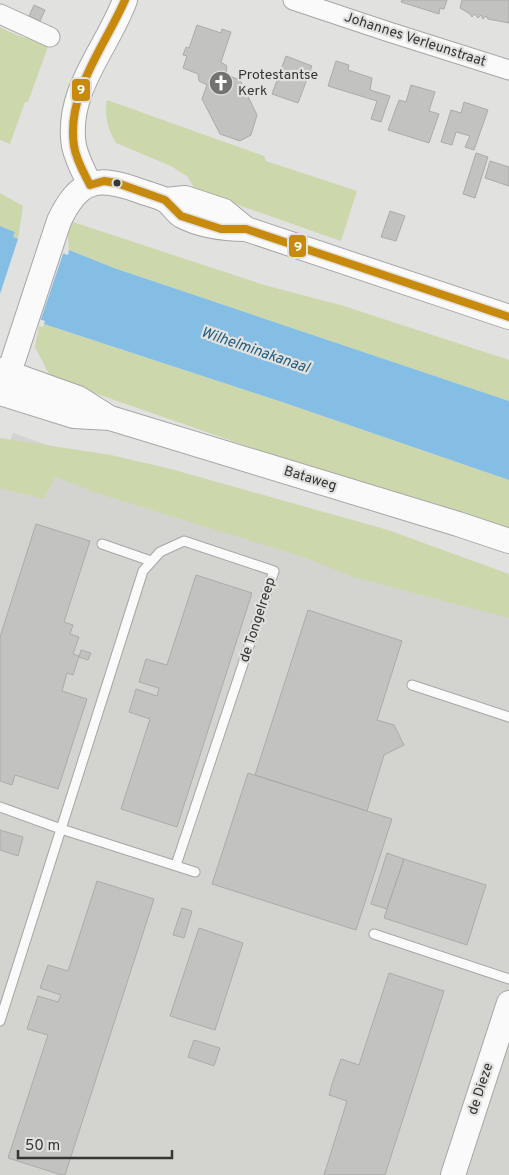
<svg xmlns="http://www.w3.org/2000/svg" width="509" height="1175" font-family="Overpass,sans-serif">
	<rect width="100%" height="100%" fill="#e1e1e0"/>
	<!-- built -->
	<path fill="#d3d4cf" d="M13 433 509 608V1175H0V472Z"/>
	<!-- green -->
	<path fill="#cdd7ac" d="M0 27C18 36 29 41 50 41L28 102H25L10 144 0 140Z
		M107 100 264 156 266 161 357 191 341 241 195 190 188 177 171 166 116 143C108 129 104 116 107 100Z
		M0 193 23 206 18 239 13 237 15 232 0 226Z
		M67 220 264 285 344 306 509 360V401L114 268 69 250Z
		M44 324 285 403 509 480V528L424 500 321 472 51 378 35 347 39 326 43 327Z
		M0 438 111 455 171 469 388 530 509 574V618L353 577 303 557 97 493 55 477 44 499 0 488Z"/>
	<!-- water -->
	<path fill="#84bee5" d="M0 226 15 232 13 237 68 255 69 250 114 268 509 401V480L285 403 44 324 45 321 0 306Z"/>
	<!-- pier -->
	<path fill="#e1e1e0" d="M19 236 64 251 40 322 0 309V294Z"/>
	<!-- building -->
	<path fill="#c2c2c1" stroke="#ababaa" d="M402 0H447L444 9 440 8 439 14 401 2Z
		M462 0H509V23L488 19 486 16 483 19 481 15 478 18 475 14 472 17 470 14 460 8Z
		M34 5 45 10 40 21 29 16Z
		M197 25 221 33 222 29 231 32 221 62 227 66 226 75 240 80 257 115 251 135 240 141 220 134 202 99 207 85 199 81 198 74 183 68 187 56 183 55 186 47 189 48Z
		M286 56 312 66 298 103 272 94Z
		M336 61 349 65 348 70 372 78 370 90 390 96 381 122 371 119 377 101 328 86Z
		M411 85 435 92 429 111 439 114 429 143 388 130 399 100 406 102Z
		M464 102 488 110 474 150 465 147 470 136 456 132 452 145 441 142 451 110 461 113Z
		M476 153 488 157 475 198 463 194Z
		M490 161 509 167V186L485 178Z
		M390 211 405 216 396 241 381 237Z
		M36 524 90 541 64 622 73 625 70 634 79 637 73 654 79 656 73 675 67 673 62 691 87 699 58 789 15 775 12 785 0 781V637Z
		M196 575 252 593 177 827 121 809 150 719 129 712 136 689 157 696 159 688 139 682 146 659 167 665Z
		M308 610 402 641 377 720 394 725 404 745 384 755 367 811 255 775Z
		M81 650 91 653 88 660 79 657Z
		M248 773 392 819 356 930 212 884Z
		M0 830 23 837 18 856 0 850Z
		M387 853 404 859 387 909 371 904Z
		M404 859 486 885 467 945 384 918Z
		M97 881 154 899 65 1175H62L8 1158 48 1035 27 1029 38 996 58 1002 61 995 40 988 48 965 68 971Z
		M182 908 192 911 184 938 173 935Z
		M199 928 243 943 215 1030 170 1016Z
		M389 973 444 991 385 1175H324L347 1101 329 1095 333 1081 341 1059 359 1065Z
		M194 1040 220 1048 214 1066 188 1057Z"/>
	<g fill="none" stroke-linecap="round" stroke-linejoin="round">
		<!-- service casing -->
		<g stroke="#a6a6a5" stroke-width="11">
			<path id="service" d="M102 544 151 561
				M412 685 509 717
				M0 807 61 829 195 872
				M374 934 509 979
				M0 1021 143 571 160 552 184 541 274 571 176 865"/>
		</g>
		<!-- minor casing -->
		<g stroke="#a6a6a5" stroke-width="21">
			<path id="minor" d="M293 0 389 32 509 70
				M0 14 50 37"/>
		</g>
		<!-- tertiary casing -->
		<g stroke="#a6a6a5" stroke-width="26">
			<path id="tertiary" d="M90 185C84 172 77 160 74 146 65 91 107 49 125 0
				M165 200 185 198 224 211 246 229
				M0 370 78 398 108 417
				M0 393 74 416 110 418 458 524 509 541
				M2 394 59 221C79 179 97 175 140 191 148 194 158 196 165 200 172 204 175 212 182 216 201 226 225 229 246 229L509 317
				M453 1175 509 1003"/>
		</g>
		<!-- service -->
		<use href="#service" stroke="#fafafa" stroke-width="9"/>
		<!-- minor -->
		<use href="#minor" stroke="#fafafa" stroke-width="19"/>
		<!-- tertiary -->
		<use href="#tertiary" stroke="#fafafa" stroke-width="24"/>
		<!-- bus-1 casing -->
		<g stroke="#e1e2df" stroke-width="11">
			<path id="bus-1" d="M90 185 104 181 117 183 165 200 181 216 221 229H246L509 317
				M90 185C84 173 76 160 74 146 66 93 105 46 125 0"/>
		</g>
		<!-- bus-1 -->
		<use href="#bus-1" stroke="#c78a0d" stroke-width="8"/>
	</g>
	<!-- icons -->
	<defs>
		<g id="church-disc" transform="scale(1.25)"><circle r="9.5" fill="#727271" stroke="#e1e2df"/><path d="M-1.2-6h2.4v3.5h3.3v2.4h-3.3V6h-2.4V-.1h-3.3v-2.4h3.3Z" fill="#fff"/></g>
	</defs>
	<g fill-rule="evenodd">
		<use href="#church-disc" x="221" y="83"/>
	</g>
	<!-- markers -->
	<circle fill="#363635" stroke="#e1e2df" stroke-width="2" cx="117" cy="183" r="4.5"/>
	<g text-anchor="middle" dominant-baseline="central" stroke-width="4.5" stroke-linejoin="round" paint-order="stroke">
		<!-- street labels -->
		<g font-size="14" fill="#363635" stroke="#e1e2df">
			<text transform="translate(415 40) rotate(18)">Johannes Verleunstraat</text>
			<text transform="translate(310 479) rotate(17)">Bataweg</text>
			<text transform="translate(258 620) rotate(-72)">de Tongelreep</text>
			<text transform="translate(481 1089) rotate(-72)">de Dieze</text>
		</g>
		<!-- poi labels -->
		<g font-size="14" fill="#363635" stroke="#e1e2df" text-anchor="start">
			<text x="238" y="75">Protestantse<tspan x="238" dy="16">Kerk</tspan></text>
		</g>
		<!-- water labels -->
		<g font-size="15" font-style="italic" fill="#1e5b81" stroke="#e1e2df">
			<text transform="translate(255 351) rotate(19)">Wilhelminakanaal</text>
		</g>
	</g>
	<g stroke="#e1e2df" stroke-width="2">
		<rect x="71" y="78" width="20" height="24" rx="5" fill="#c78a0d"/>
		<rect x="288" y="234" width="19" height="24" rx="5" fill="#c78a0d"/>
	</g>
	<g font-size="14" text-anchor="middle" font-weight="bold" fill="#fff">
		<text x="81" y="94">9</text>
		<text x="298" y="251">9</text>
	</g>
	<!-- scale -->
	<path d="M18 1150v8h154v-8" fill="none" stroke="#363635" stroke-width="2.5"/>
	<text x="25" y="1150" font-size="15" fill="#363635" stroke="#e1e2df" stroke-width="4" paint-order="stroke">50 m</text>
</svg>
